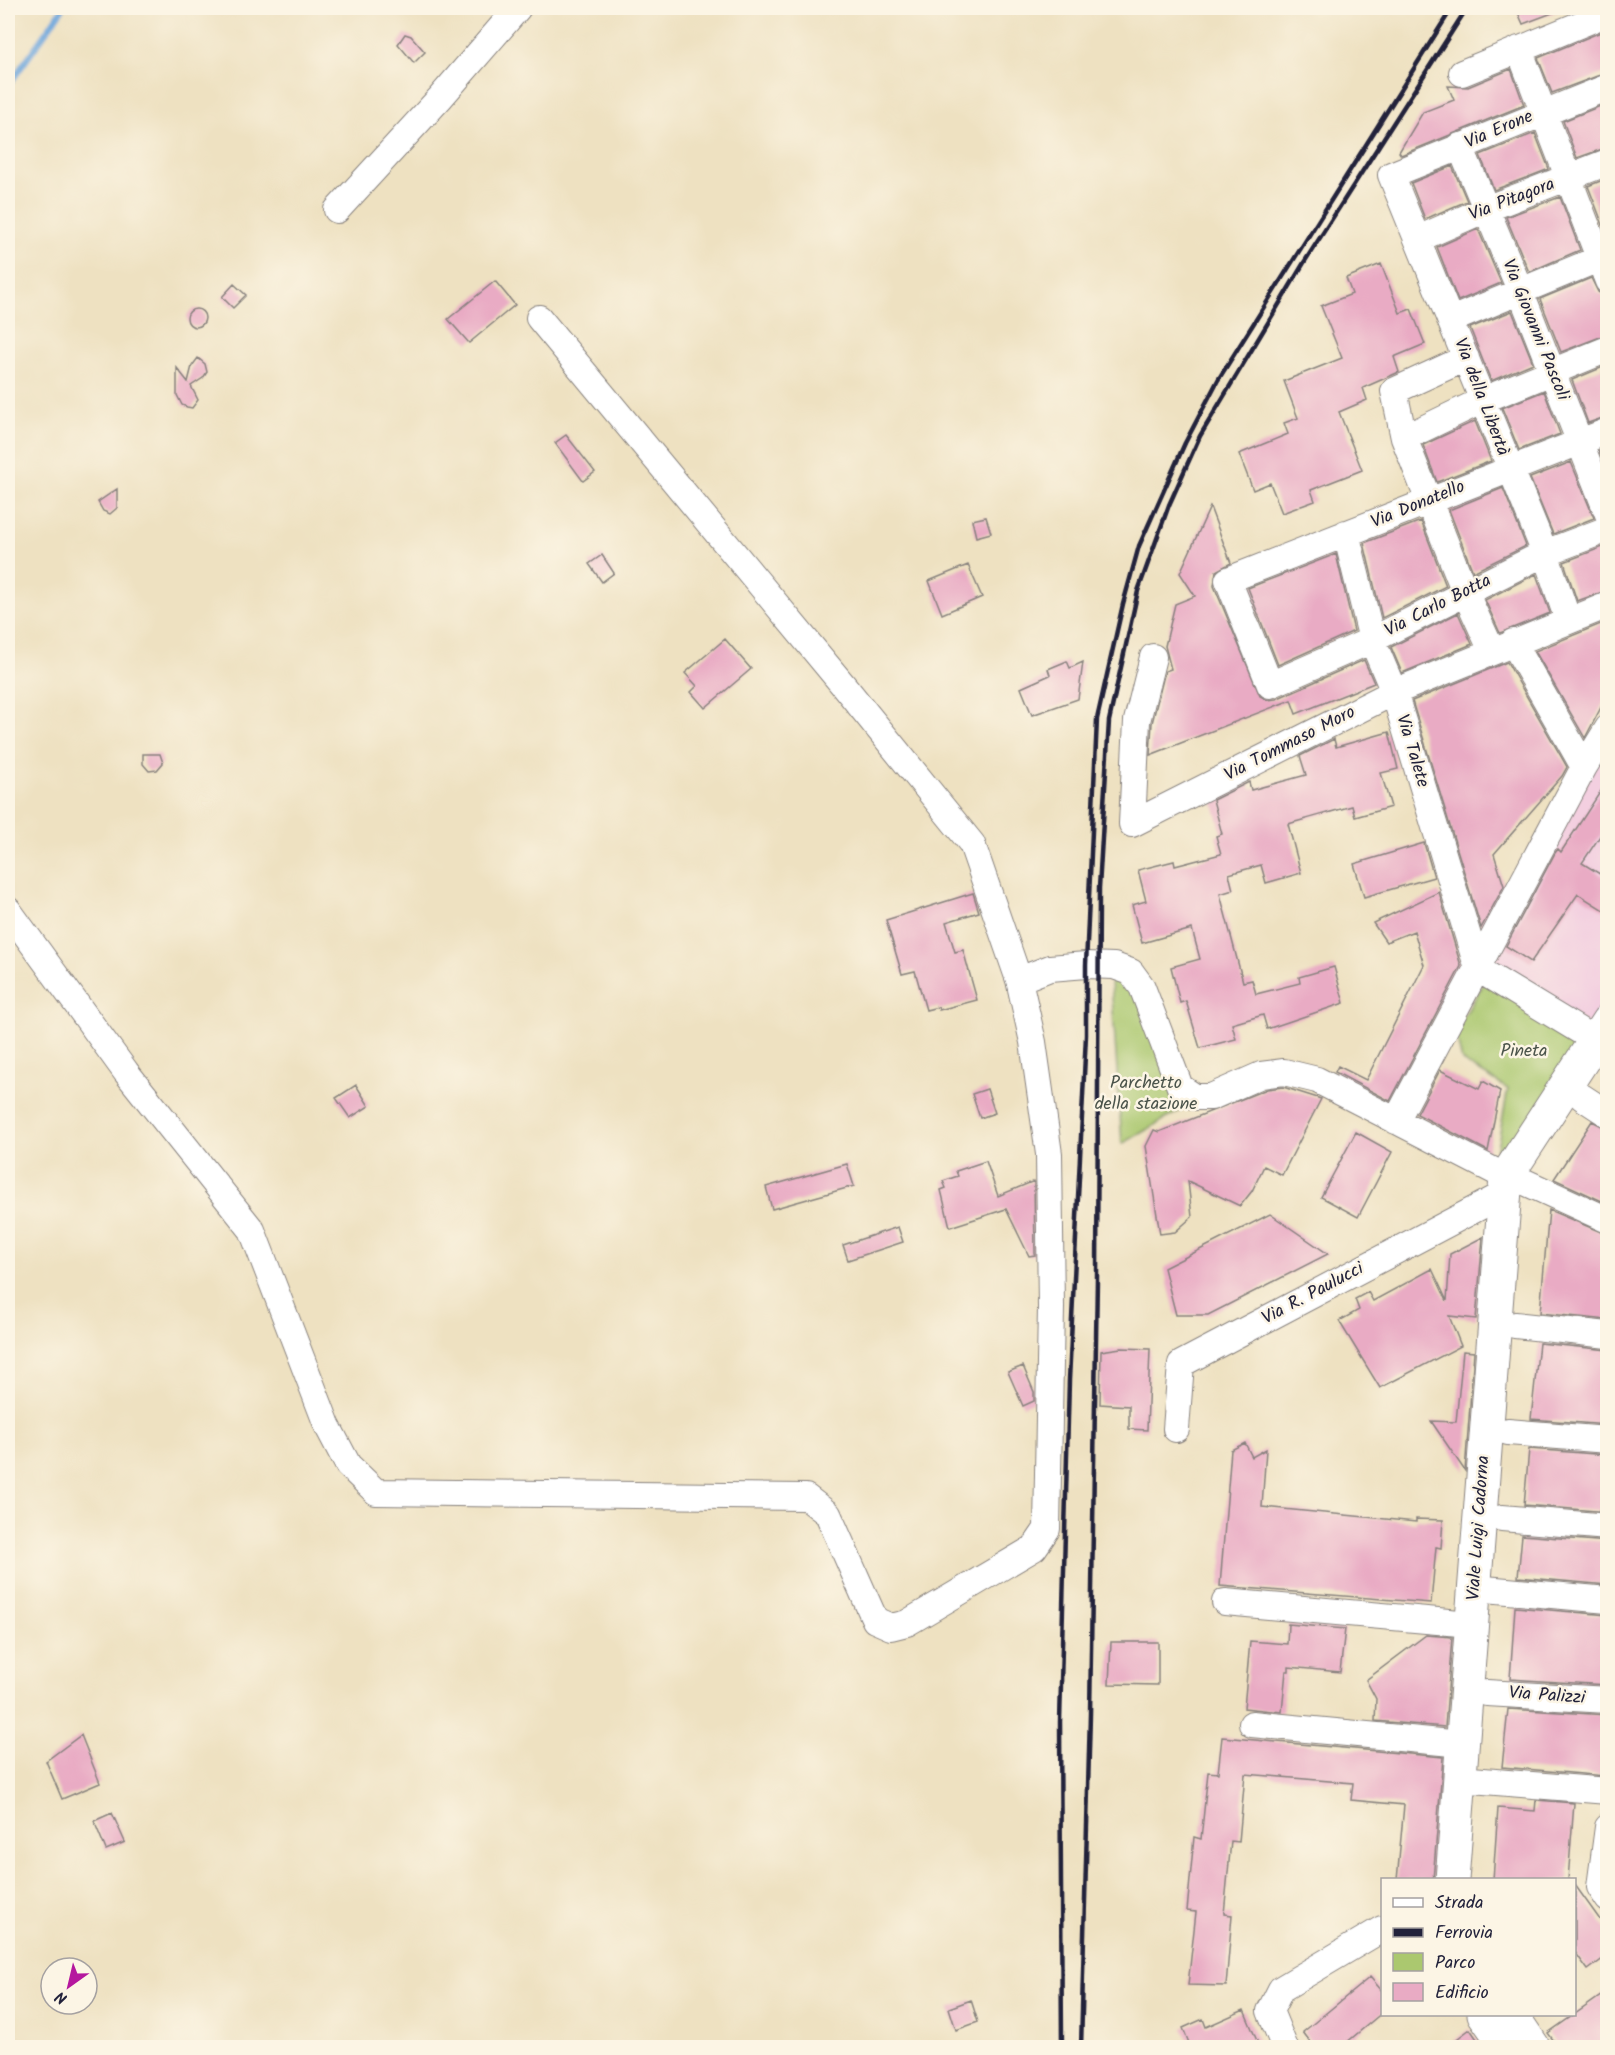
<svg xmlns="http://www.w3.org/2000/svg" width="1615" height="2055" font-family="Kalam,sans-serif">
	<rect width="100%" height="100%" fill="#fcf5e5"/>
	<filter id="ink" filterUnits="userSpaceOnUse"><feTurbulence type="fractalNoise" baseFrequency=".0167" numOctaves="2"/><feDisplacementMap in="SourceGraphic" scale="12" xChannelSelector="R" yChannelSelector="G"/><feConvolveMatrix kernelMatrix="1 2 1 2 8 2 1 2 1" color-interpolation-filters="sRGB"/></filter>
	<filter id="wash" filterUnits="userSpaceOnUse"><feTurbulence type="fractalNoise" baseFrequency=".008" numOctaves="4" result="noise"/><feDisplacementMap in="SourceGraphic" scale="24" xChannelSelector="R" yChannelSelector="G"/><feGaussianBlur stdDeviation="1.35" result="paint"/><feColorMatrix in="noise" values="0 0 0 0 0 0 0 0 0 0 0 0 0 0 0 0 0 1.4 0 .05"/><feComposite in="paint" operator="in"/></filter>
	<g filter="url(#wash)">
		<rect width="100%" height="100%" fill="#eee1c1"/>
		<!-- built -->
		<path fill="#f3cfe0" d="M1607 741V1005L1592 1028 1492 959Z"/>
		<!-- green -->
		<path fill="#abc86f" stroke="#667555" stroke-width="1.5" d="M1487 978 1588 1041 1511 1163 1496 1154 1508 1089 1462 1061 1455 1031Z
			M1111 981H1130L1183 1109 1122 1144Z"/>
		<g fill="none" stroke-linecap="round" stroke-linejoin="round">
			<!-- stream -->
			<path stroke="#6ca5db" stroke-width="6" d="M8 86 63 8"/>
		</g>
		<g id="blocks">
			<!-- building -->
			<path fill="#e9abc4" d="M1516 8H1563V9L1523 24Z
				M1608 29V72L1552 93 1538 58Z
				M405 34 411 36 425 52 414 63 398 44Z
				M1511 69 1524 105 1401 155 1399 152 1423 112 1454 100 1448 86 1468 87Z
				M1608 103V147L1577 158 1563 121Z
				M1535 133 1549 169 1494 190 1480 155Z
				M1452 166 1467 201 1425 219 1411 183Z
				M1608 178V238L1588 186Z
				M1560 197 1580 250 1529 272 1506 217Z
				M1478 229 1501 283 1458 301 1437 247Z
				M1381 264 1400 313 1411 309 1425 344 1394 357 1399 372 1363 388 1367 400 1339 412 1362 470 1311 490 1315 501 1282 513 1270 483 1253 490 1239 454 1288 434 1284 423 1298 418 1284 381 1342 358 1321 306 1352 294 1346 278Z
				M1591 278 1598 292 1608 298V334L1561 352 1540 299Z
				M495 281 515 305 469 343 448 319Z
				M234 284 246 295 233 308 222 297Z
				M187 318a9 9 0 1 1 18 0a9 9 0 1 1-18 0Z
				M1512 311 1533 363 1491 381 1470 328Z
				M198 358 205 364 207 372 203 378 191 386 198 400 192 408 187 407 182 405 177 395V368L188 382 192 366Z
				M1608 365V416L1588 423 1572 380Z
				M1544 391 1560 434 1519 450 1502 408Z
				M1475 421 1491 461 1437 482 1423 445Z
				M566 435 595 472 583 481 555 443Z
				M1608 447V472L1599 451Z
				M1571 462 1594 518 1553 534 1530 478Z
				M1503 488 1526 546 1473 572 1449 510Z
				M117 489V508L110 514 103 511 98 502Z
				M1210 507 1231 563 1216 571 1214 586 1260 696 1268 700 1276 699 1364 660 1374 683 1296 714 1291 700 1150 755 1152 723 1165 671 1171 669 1165 646 1175 604 1195 596 1180 573Z
				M986 517 991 533 976 537 972 520Z
				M1421 521 1446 586 1382 618 1364 543Z
				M1608 545V590L1577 601 1564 562Z
				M1336 554 1354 631 1278 665 1248 588Z
				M602 555 614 573 602 582 589 564Z
				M968 565 982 597 942 614 929 581Z
				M1536 574 1550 613 1500 633 1485 600Z
				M1458 613 1472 644 1402 673 1391 647Z
				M1608 621V694L1585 738 1535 651Z
				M725 639 751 669 705 708 691 692 697 686 685 673Z
				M1067 661 1070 668 1083 662 1078 699 1032 715 1021 688 1050 675 1048 669Z
				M1507 662 1567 767 1562 776 1494 854 1504 886 1481 928 1412 701Z
				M1389 732 1398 769 1381 773 1391 807 1355 817 1352 806 1288 824 1301 873 1266 883 1261 865 1229 874 1233 890 1220 894 1243 982 1252 980 1256 994 1300 983 1299 977 1334 967 1344 1003 1267 1029 1263 1015 1232 1024 1236 1039 1200 1048 1186 1001 1180 1003 1171 967 1200 959 1192 929 1142 943 1132 905 1146 901 1138 870 1174 861 1175 866 1221 854 1216 836 1222 834 1213 800 1249 782 1251 790 1306 775 1300 756 1334 739 1336 747Z
				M143 754H160L163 763 157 770 149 771 143 764Z
				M1608 780V824L1582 863 1608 879V913L1578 894 1531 962 1506 946 1555 853 1558 849 1561 852Z
				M1424 843 1434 877 1364 897 1354 864Z
				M1439 892 1461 966 1390 1101 1335 1072 1338 1066 1366 1080 1424 965 1414 931 1386 942 1373 923Z
				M973 893 979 912 946 922 955 952 963 950 977 1000 939 1010 938 1007 926 1010 915 971 902 974 886 920Z
				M1440 1070 1479 1089 1483 1081 1500 1091 1488 1151 1417 1114Z
				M356 1085 369 1106 350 1118 336 1098Z
				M1283 1087 1321 1099 1282 1175 1264 1166 1252 1191 1240 1206 1188 1181 1192 1217 1175 1232 1160 1234 1146 1146 1154 1130 1159 1132 1267 1089Z
				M987 1089 995 1113 980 1118 972 1094Z
				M1592 1121 1608 1129V1193L1602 1201 1554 1179Z
				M1356 1132 1392 1152 1358 1217 1321 1197Z
				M986 1161 998 1196 1034 1181 1035 1255 1029 1256 1006 1209 950 1227 941 1190 946 1188 943 1181 958 1176 956 1171Z
				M847 1164 854 1186 772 1209 766 1187Z
				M1549 1210 1608 1235V1320L1540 1313Z
				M1270 1214 1328 1254 1208 1315H1176L1164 1268Z
				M898 1227 903 1242 848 1260 843 1245Z
				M1483 1237 1476 1319 1449 1316 1461 1346 1380 1388 1339 1321 1359 1310 1355 1299 1368 1292 1373 1301 1432 1269 1447 1301 1450 1254Z
				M1539 1343 1608 1350V1425L1531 1419Z
				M1121 1348 1150 1349 1147 1430 1129 1429V1406L1100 1404 1101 1351Z
				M1463 1351 1474 1352 1465 1471 1431 1421 1456 1422Z
				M1023 1366 1034 1392V1401L1023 1406 1008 1372Z
				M1245 1443 1252 1457 1266 1449 1262 1507 1416 1522V1519L1443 1520 1441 1548 1436 1547 1431 1603 1220 1586 1231 1450Z
				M1529 1449 1608 1455V1512L1524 1505Z
				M1522 1535 1608 1542V1585L1518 1577Z
				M1515 1607 1608 1615V1685L1510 1679Z
				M1288 1624 1345 1629 1340 1672 1289 1667V1671H1286L1282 1712 1244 1708 1250 1641 1287 1644Z
				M1426 1635 1452 1637 1445 1727 1375 1721 1376 1699 1366 1680Z
				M1111 1642H1158V1685L1109 1684Z
				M1508 1709 1608 1715 1605 1776 1502 1767Z
				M81 1735 100 1783 62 1799 46 1761Z
				M1222 1737 1443 1757 1433 1880H1397L1404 1805 1351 1800 1353 1783 1245 1774 1239 1842 1231 1841 1224 1914 1232 1915 1226 1986 1188 1985 1196 1912 1187 1911 1194 1837 1201 1839 1208 1772 1218 1773Z
				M1536 1800 1574 1803 1568 1880H1493L1498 1808 1535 1811Z
				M112 1813 125 1842 106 1850 94 1821Z
				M1575 1885 1608 1931V1955L1588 1970 1575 1952Z
				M1370 1977 1383 1992V2012L1340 2048H1315L1303 2032Z
				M1608 1991V2048H1559L1548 2033Z
				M971 2000 978 2022 956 2030 949 2008Z
				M1244 2010 1260 2048H1191L1183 2028 1203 2019 1206 2027Z
				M1470 2029 1483 2048H1445Z"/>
		</g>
	</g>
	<g filter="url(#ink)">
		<use href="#blocks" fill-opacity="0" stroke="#88827e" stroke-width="1.5"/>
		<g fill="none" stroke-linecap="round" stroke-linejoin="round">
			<!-- minor casing -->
			<g stroke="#88827e" stroke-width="28">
				<path id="minor" d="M1519 49 1608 281
					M1462 73 1608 13
					M1460 146 1520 290 1608 514
					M337 210 440 98 518 8
					M1418 239 1486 209 1608 162
					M539 318 844 686 972 844 1019 980
					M1451 320 1608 255
					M1466 358 1394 391 1404 438 1465 592 1492 651
					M1608 431 1228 580 1270 685 1372 640 1545 553 1608 529
					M1404 438 1483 400 1608 349
					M1346 533 1372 640 1394 692 1478 969 1595 1040
					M1568 620 1545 553 1391 175 1608 87
					M1513 642 1584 767
					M1153 657 1137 721 1132 824 1394 692 1608 605
					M8 910 126 1072 252 1230 327 1425 348 1465 376 1492 806 1497 828 1514 875 1620 891 1627 907 1623 1034 1548 1047 1529 1051 1307 1049 1154 1033 1042 1019 980 1050 968 1086 965 1114 966 1131 972 1142 987 1180 1087 1195 1097H1211L1261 1075 1284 1072 1317 1080 1506 1177 1527 1183 1608 1220
					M1582 1097 1608 1114
					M1396 1121 1584 767 1608 728
					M1515 1325 1608 1335
					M1176 1429 1181 1364 1504 1194
					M1508 1432 1608 1440
					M1502 1518 1608 1527
					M1474 1588 1608 1600
					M1225 1602 1471 1624
					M1487 1693 1608 1700
					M1252 1724 1462 1744
					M1459 1779 1608 1791
					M1608 1827 1600 1887 1608 1899
					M1285 2048 1270 2011 1281 1989 1382 1929"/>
			</g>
			<!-- major casing -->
			<g stroke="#88827e" stroke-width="35">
				<path id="major" d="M1452 1880 1506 1177 1608 1021
					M1484 2014 1508 2048
					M1511 2014 1534 2048"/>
			</g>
			<!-- minor -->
			<use href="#minor" stroke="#fff" stroke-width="26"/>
			<!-- major -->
			<use href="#major" stroke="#fff" stroke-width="33"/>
			<!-- rail -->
			<path stroke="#22223b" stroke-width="4.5" d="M1062 2048 1060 1722 1069 1380 1086 1035V965L1097 719 1123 604 1139 546 1185 443 1218 380 1452 8
				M1081 2048 1090 1714 1097 1278 1099 888 1109 721 1138 591 1169 505 1200 436 1305 261 1467 8"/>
		</g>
	</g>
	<g text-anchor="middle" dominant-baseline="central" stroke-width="5" stroke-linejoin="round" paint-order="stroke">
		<!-- street labels -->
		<g font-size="18" fill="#22223b" stroke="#fcf5e5">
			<text transform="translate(1499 130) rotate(-23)">Via Erone</text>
			<text transform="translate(1512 200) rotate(-21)">Via Pitagora</text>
			<text transform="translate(1535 330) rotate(68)">Via Giovanni Pascoli</text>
			<text transform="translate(1481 397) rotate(69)">Via della Libertà</text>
			<text transform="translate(1418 505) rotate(-22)">Via Donatello</text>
			<text transform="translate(1438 606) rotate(-27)">Via Carlo Botta</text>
			<text transform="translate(1290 744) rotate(-27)">Via Tommaso Moro</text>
			<text transform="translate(1412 751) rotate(73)">Via Talete</text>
			<text transform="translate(1313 1294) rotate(-28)">Via R. Paulucci</text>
			<text transform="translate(1479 1528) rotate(-86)">Viale Luigi Cadorna</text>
			<text transform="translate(1547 1696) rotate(4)">Via Palizzi</text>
		</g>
		<!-- park labels -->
		<g font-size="18" fill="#4b544b" stroke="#fcf5e5">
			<text x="1524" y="1051">Pineta</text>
			<text x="1146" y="1083">Parchetto<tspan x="1146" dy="21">della stazione</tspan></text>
		</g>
	</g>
	<!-- margin -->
	<rect width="1615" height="2055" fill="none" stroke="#fcf5e5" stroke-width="30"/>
	<!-- legend -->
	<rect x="1381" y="1878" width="195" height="138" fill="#fcf5e5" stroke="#a5a1a1" stroke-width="1.5"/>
	<rect x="1393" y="1898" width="30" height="9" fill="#ffffff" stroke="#a5a1a1" stroke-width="1.5"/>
	<text x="1435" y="1908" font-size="18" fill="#22223b">Strada</text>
	<rect x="1393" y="1928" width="30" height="9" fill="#22223b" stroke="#a5a1a1" stroke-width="1.5"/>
	<text x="1435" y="1938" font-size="18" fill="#22223b">Ferrovia</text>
	<rect x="1393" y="1953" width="30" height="18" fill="#abc86f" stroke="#a5a1a1" stroke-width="1.5"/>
	<text x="1435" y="1968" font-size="18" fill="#22223b">Parco</text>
	<rect x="1393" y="1983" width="30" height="18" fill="#e9abc4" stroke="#a5a1a1" stroke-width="1.5"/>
	<text x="1435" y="1998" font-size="18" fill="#22223b">Edificio</text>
	<!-- north arrow -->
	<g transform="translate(69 1986) rotate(214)"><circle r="28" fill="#fcf5e5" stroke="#a5a1a1" stroke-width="1.5"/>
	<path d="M0-4.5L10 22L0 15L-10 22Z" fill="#b5179e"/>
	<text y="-9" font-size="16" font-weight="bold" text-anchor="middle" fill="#22223b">N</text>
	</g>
</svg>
